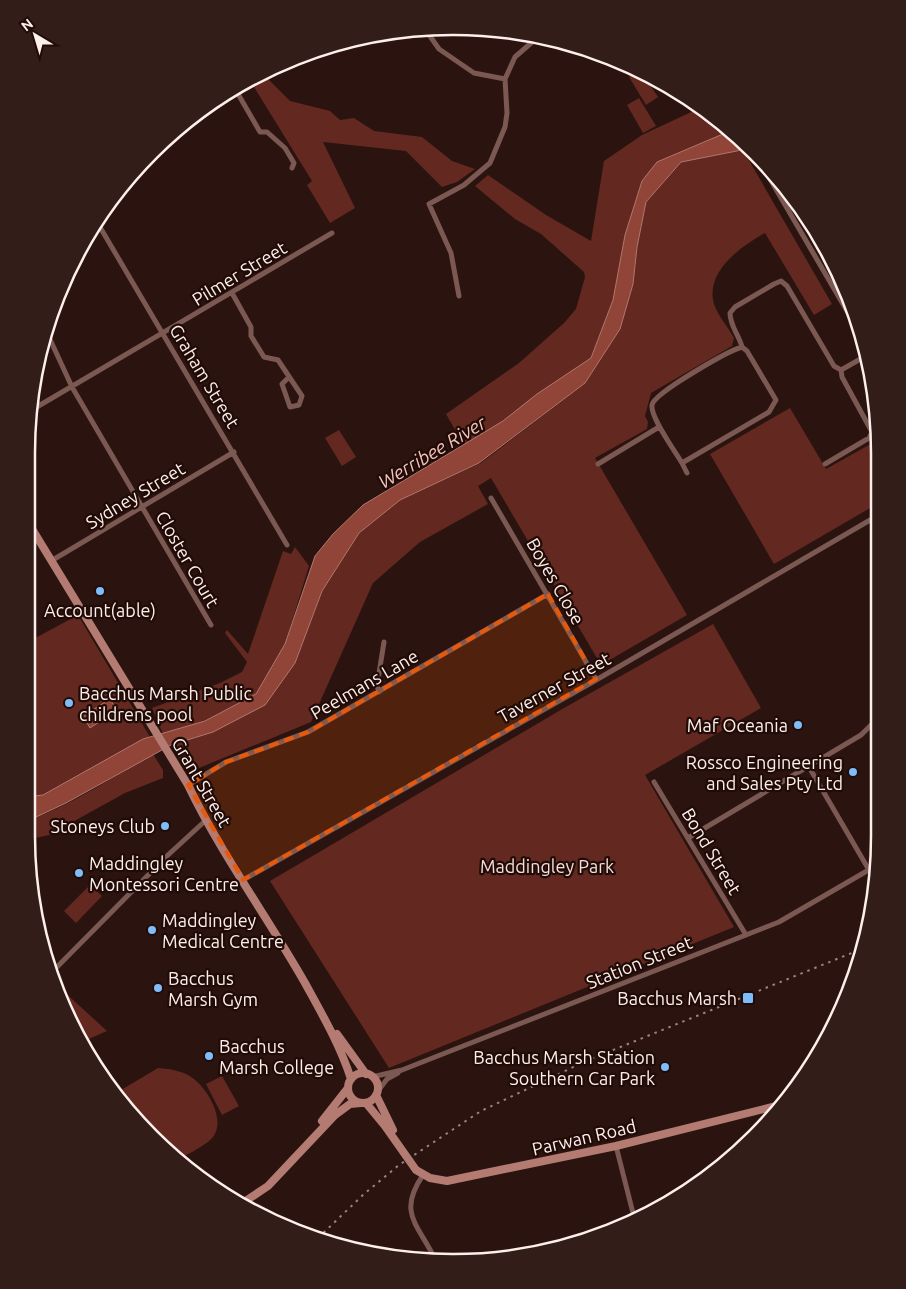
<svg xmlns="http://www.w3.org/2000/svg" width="906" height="1289" font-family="Ubuntu,sans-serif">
	<rect width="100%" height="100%" fill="#2b1410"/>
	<!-- green -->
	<path fill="#63281f" d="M640 70 658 97 646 105 629 77Z
		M262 73 290 101 330 111 340 120 354 118 374 131 422 137 452 161 475 169 457 182 442 187 406 151 323 142 355 208 330 223 307 185 312 181 249 79Z
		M639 98 656 126 643 133 627 105Z
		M702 107 730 131 657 162 625 235 613 300 591 358 466 449 446 414 519 363 564 323 576 309 585 277 584 272 541 234 515 219 475 186 488 175 546 215 591 241 604 161 642 135Z
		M743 150 832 304 814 315 765 233C742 246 708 269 713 300 715 312 728 327 734 338L732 346 651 393 645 416 648 422 647 429 595 458 687 615 601 665 491 478 478 486 488 504 420 542 373 583 311 722 199 768 187 769 171 745 213 732 295 663 322 591 359 533 400 500 481 463 585 383 620 329 633 284 637 247 646 202 681 162Z
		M790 408 826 469 876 441 877 504 774 564 710 454Z
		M339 430 356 457 342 466 325 438Z
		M295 547 309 566 285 644 256 694 205 721 163 734 152 708 220 683 242 672 247 662 225 633 227 630 248 654 283 551 291 554Z
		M78 615 150 737 43 795 26 797V643Z
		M713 624 761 708 645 775 734 927 389 1068 270 881 564 708Z
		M153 754 163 770V778L125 793 49 835 27 840 26 819C56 815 123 771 153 754Z
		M90 885 102 896 76 923 64 911Z
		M60 988 107 1031 84 1041Z
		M158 1068C171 1069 184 1071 194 1079 208 1090 226 1120 213 1137 207 1145 186 1155 177 1160L172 1157 116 1093Z
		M222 1076 239 1106 222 1115 206 1084Z"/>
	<!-- water -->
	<path fill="#914538" stroke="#b1786e" d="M730 131 748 147 737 151 681 162 646 202 637 247 633 284 620 329 585 383 479 463 400 500 359 533 322 591 295 663 265 705 213 732 171 745 66 803 36 817 26 819V797L43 795 143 739 205 721 256 694 285 644 315 556 333 534 363 505 503 421 537 394 591 358 613 300 625 235 642 181 657 162Z
		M110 699 117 710 90 728 83 716Z"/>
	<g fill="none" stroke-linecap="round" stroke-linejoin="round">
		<!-- street -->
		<path stroke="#7b5952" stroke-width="5" d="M425 29 439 49 474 73 505 79
			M234 87 260 132H267L285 148 294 163 292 168
			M756 155 854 323
			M97 222 287 545
			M232 293 251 327V336L264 357 278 360 302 396 299 405 290 407 282 384 289 377
			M459 296 451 253 429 204 464 185 490 163 505 127 507 113 505 79 515 57 538 37
			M48 335 72 387 211 625
			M742 347C728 351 654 393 652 405 650 417 675 451 682 463L769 412 776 400 747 351 742 347C739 335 730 326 730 313L735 307 774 284 781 281 787 286 834 366 841 370 864 357
			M30 411 332 233
			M682 463 687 473
			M598 464 659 427
			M825 464 869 438 872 432 842 377 841 370
			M491 498 596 679
			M51 561 234 452
			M379 692 377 686 384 642
			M809 767 869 870
			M654 782 746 935
			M188 785 226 762 308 732 548 594
			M688 838 861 735 878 718
			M243 880 591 683 877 516
			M52 972 168 855 205 821
			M372 1077 402 1070 779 922 879 864
			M378 1091 387 1079 398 1073
			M616 1146 635 1221
			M423 1175C397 1213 418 1224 435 1259"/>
		<!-- secondary -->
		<path stroke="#b37b71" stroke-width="8" d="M26 519 188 785C221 854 267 916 305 983 322 1014 340 1045 351 1079
			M337 1034 366 1074
			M348 1088a15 15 0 1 1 30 0a15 15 0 1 1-30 0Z
			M376 1095 393 1130
			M366 1103 385 1126 416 1170 430 1178 447 1181 616 1146 784 1104
			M322 1121 348 1088
			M244 1202 268 1186 335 1115 350 1104 361 1103"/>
		<!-- rail -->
		<path stroke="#978581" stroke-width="2" stroke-dasharray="2.5 5" stroke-linecap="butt" d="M318 1238 364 1194 399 1165 481 1111 586 1061 864 948"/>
	</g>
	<!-- marked area -->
	<path fill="#e8590c" fill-opacity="0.2" stroke="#e8590c" stroke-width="4" stroke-dasharray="10 6" stroke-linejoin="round" d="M548 594 596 679 243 880 188 785 226 762 308 732Z"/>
	<!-- markers -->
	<g fill="#7fbdfa" stroke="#210b07" stroke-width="2">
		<circle cx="100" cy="591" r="5"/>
		<circle cx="69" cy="703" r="5"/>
		<circle cx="798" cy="725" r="5"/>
		<circle cx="853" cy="772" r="5"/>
		<circle cx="165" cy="826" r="5"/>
		<circle cx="79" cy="873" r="5"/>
		<circle cx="152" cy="930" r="5"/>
		<circle cx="158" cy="988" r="5"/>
		<rect x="742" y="992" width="12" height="12" rx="2.5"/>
		<circle cx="209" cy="1056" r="5"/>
		<circle cx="665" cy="1067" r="5"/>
	</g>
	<g text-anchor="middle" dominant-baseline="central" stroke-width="4.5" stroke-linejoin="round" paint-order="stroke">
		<!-- street labels -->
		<g font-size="18" fill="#fdefec" stroke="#210b07">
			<text transform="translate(239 273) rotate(-31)">Pilmer Street</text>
			<text transform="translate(205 376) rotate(59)">Graham Street</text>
			<text transform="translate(135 495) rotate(-31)">Sydney Street</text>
			<text transform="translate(188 559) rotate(60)">Closter Court</text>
			<text transform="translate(556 581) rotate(60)">Boyes Close</text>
			<text transform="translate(364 684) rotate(-30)">Peelmans Lane</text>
			<text transform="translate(554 687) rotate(-29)">Taverner Street</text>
			<text transform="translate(202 782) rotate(60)">Grant Street</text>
			<text transform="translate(712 851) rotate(59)">Bond Street</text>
			<text transform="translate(639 962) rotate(-22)">Station Street</text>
			<text transform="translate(584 1137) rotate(-13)">Parwan Road</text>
		</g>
		<!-- poi labels -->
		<g font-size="18" fill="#fdefec" stroke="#210b07" text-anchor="start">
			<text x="100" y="610" text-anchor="middle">Account(able)</text>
			<text x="79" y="693">Bacchus Marsh Public<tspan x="79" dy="21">childrens pool</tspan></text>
			<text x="788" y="725" text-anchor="end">Maf Oceania</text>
			<text x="843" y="762" text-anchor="end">Rossco Engineering<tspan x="843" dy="21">and Sales Pty Ltd</tspan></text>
			<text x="155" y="826" text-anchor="end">Stoneys Club</text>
			<text x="89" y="863">Maddingley<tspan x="89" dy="21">Montessori Centre</tspan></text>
			<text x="162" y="920">Maddingley<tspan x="162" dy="21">Medical Centre</tspan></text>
			<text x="168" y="978">Bacchus<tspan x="168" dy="21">Marsh Gym</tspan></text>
			<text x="737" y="998" text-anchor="end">Bacchus Marsh</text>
			<text x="219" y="1046">Bacchus<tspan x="219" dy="21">Marsh College</tspan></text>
			<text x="655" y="1057" text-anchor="end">Bacchus Marsh Station<tspan x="655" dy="21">Southern Car Park</tspan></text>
		</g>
		<!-- park labels -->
		<g font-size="18" fill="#f5ddd8" stroke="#210b07">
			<text x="547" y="866">Maddingley Park</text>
		</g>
		<!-- water labels -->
		<g font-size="19" font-style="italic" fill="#f2c4bb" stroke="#210b07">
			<text transform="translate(432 452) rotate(-31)">Werribee River</text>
		</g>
	</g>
	<!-- crop -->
	<path d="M0 0H906V1289H0ZM453 35H453A418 418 0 0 1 871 453V836A418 418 0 0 1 453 1254H453A418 418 0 0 1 35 836V453A418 418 0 0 1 453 35Z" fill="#331d19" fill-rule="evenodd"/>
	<path fill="none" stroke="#fdefec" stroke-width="2.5" d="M453 35H453A418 418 0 0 1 871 453V836A418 418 0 0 1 453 1254H453A418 418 0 0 1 35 836V453A418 418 0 0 1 453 35Z"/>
	<!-- north arrow -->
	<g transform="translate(35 35) rotate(322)" stroke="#210b07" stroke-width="4" paint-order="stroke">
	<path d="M0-4L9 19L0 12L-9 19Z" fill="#fdefec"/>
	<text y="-8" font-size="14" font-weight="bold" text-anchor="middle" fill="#fdefec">N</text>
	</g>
</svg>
